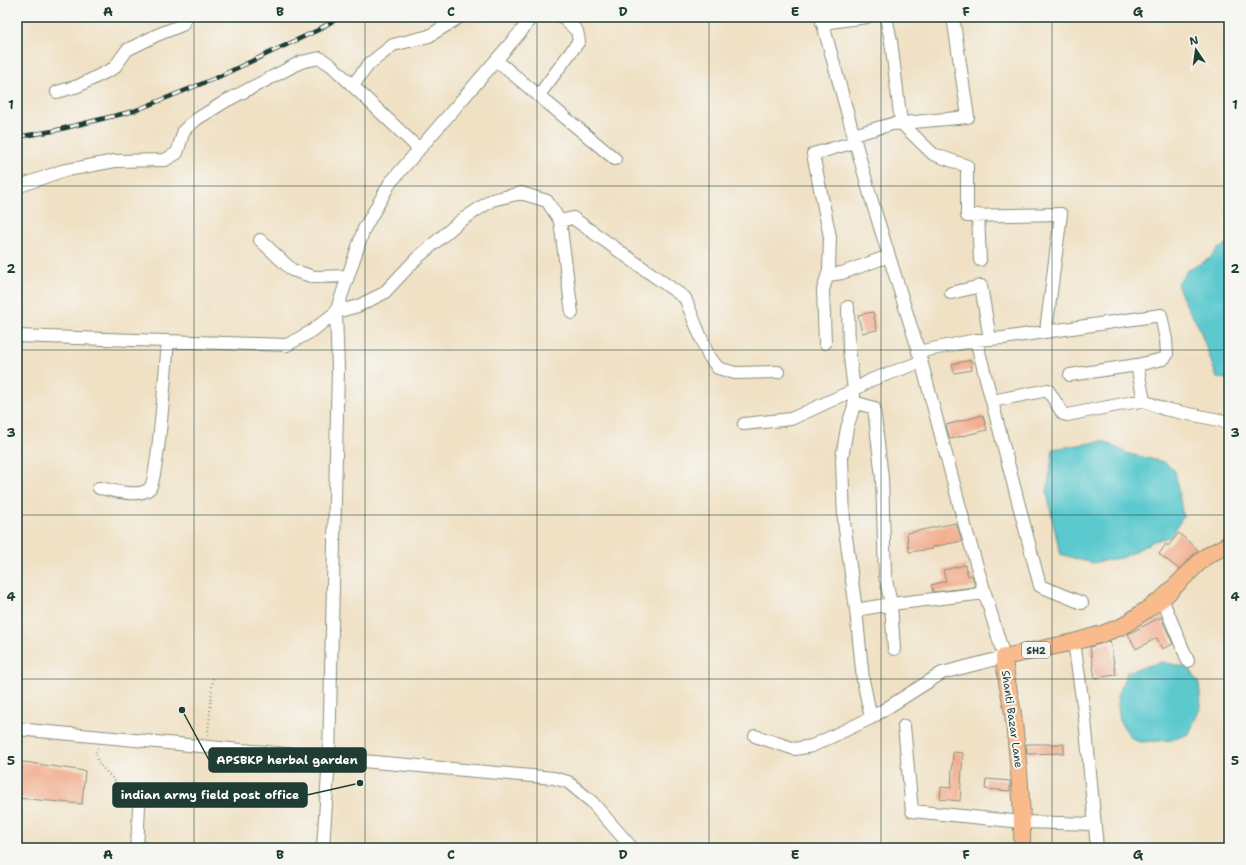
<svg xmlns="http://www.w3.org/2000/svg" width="1246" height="865" font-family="'Shantell Sans',sans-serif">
	<rect width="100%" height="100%" fill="#f6f6f2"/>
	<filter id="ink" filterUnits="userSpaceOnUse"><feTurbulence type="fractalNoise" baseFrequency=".025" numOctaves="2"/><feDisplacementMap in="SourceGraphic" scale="8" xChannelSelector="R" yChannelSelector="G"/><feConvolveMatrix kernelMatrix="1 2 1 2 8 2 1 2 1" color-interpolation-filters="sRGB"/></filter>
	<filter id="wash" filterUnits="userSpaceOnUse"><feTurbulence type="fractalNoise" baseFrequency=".012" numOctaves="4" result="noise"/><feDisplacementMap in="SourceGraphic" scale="16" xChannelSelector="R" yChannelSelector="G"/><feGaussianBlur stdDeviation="0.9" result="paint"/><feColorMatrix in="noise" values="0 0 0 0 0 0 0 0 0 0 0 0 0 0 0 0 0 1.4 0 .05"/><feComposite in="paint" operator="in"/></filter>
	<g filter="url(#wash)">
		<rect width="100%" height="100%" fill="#f0e1c4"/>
		<!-- water -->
		<path fill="#5bc9cf" stroke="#3d8382" d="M1229 244V379L1217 378 1199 327 1185 303 1177 284 1187 271 1209 259 1218 249Z
			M1103 441 1129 454 1164 462 1175 471 1183 517 1170 537 1154 541 1124 557 1092 563 1060 554 1047 493 1053 449Z
			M1162 662 1189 668 1199 684 1201 706 1189 734 1172 740 1140 742 1132 739 1120 722 1117 697 1127 672Z"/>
		<g id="blocks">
			<!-- building -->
			<path fill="#f2ae8f" d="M873 312 877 330 862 333 858 315Z
				M971 360 972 370 954 373 952 364Z
				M983 415 987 430 950 439 946 425Z
				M956 523 962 541 932 547 933 549 909 552 907 533Z
				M1179 533 1198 550 1179 569 1159 554 1166 544 1168 546Z
				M965 565 968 576 972 575 975 587 933 592 931 585 946 581 943 570Z
				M1161 617 1173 644 1162 649 1157 638 1136 649 1128 634Z
				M1110 641 1116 675 1095 678 1090 647Z
				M1026 744H1064V753L1027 754Z
				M953 752 963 753 960 801 940 799 941 787 951 788Z
				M17 761 85 771 82 804 17 798Z
				M986 779 1010 781V791L985 789Z"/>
		</g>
	</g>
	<g filter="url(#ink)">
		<use href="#blocks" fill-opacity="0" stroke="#888f7c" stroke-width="1"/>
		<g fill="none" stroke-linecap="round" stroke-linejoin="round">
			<!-- minor casing -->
			<g stroke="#888f7c" stroke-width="14">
				<path id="minor" d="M886 17 891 41 901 123 933 154 967 166V216L1061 214 1046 331
					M822 23 867 17
					M496 60 615 159
					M353 85 369 64 393 45 429 36 458 18
					M57 92 78 86 114 68 127 50 157 35 182 25 186 17
					M539 95 579 41 577 31 562 17
					M853 135 892 124 968 117 953 17
					M17 187 62 171 115 161 165 160 177 153 184 130 197 119 226 101 301 62 320 58 332 66 419 149
					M978 215 980 260
					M560 221 572 313
					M260 240 292 270 314 277 348 276
					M828 275 842 273 889 256
					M951 293 981 286 990 339
					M848 307 849 349 854 390V406L847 428 842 458 844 522 856 610 863 680 871 718
					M17 336 287 345 312 331 336 312 358 306 384 293 416 259 459 222 492 200 521 193 547 201 560 221 573 218 685 298 708 355 718 368 735 373 778 372
					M976 340 1040 586 1082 603
					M825 343 823 290 829 270 830 237 813 154 855 142
					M918 352 976 340 1003 338 1161 315 1166 340 1167 355 1163 359 1137 365 1070 375
					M1137 365 1144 401
					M992 401 1048 390 1061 411 1063 414 1067 415 1133 402 1144 401 1164 409 1229 422
					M854 402 874 408 882 478 885 575 891 604 894 649
					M744 424 791 419 854 390 871 380 921 362
					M99 488C112 490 140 499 150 488 158 478 166 362 168 341
					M1162 599 1188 661
					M856 610 891 604 985 593
					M1074 642 1085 719 1097 848
					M904 726 912 811 1022 822 1094 824
					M17 729 329 758 554 778 568 782 592 802 632 848
					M755 736 795 749 812 746 871 718 942 673 1004 657 965 526 918 349 870 195 821 17
					M137 848 139 807
					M323 848 329 758 338 369 336 312 364 229 390 183 523 29 531 17"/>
			</g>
			<!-- major casing -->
			<g stroke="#888f7c" stroke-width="18">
				<path id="major" d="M1022 848C1023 803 1018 759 1013 714 1010 695 1005 676 1004 657L1074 642 1102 634 1123 626 1162 599 1205 557 1229 544"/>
			</g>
			<!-- path -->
			<path stroke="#888f7c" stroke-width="2" stroke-dasharray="1 3" stroke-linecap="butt" d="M208 735 213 676
				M98 748 95 753 99 764 132 799"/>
			<!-- minor -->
			<use href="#minor" stroke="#fff" stroke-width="12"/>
			<!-- major -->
			<use href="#major" stroke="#fabb8c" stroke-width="16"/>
			<!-- rail casing -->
			<g stroke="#1f3d34" stroke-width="4.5">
				<path id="rail" d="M17 137 53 131 134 111 216 78 318 30 339 17"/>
			</g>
			<!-- rail -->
			<use href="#rail" stroke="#f6f6f2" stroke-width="3" stroke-dasharray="9" stroke-linecap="butt"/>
		</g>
	</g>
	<!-- grid -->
	<path fill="none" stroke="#1f3d34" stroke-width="1" stroke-opacity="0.55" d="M194 17V848M365 17V848M537 17V848M709 17V848M881 17V848M1052 17V848M17 186H1229M17 350H1229M17 515H1229M17 679H1229"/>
	<g text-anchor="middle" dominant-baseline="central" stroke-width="4" stroke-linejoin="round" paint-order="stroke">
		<!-- shield labels -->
		<rect fill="#f6f6f2" stroke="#60746d" stroke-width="1" x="1022" y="642" width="28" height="16" rx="3"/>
		<g font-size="10" font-weight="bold" fill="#1f3d34">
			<text x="1036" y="650">SH2</text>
		</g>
		<!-- street labels -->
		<g font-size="11" fill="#1f3d34" stroke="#f6f6f2">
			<text transform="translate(1012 719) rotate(82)">Shanti Bazar Lane</text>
		</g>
	</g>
	<!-- callouts -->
	<path fill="none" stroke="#1f3d34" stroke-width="1.5" d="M182 710L209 760M360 783L307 795"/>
	<g fill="#1f3d34" stroke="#f6f6f2" stroke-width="1.5">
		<circle cx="182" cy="710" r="4"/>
		<circle cx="360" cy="783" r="4"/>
	</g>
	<g fill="#1f3d34" stroke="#1f3d34" stroke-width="1.5">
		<rect x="209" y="748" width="157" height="24" rx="4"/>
		<rect x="113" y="783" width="194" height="24" rx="4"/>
	</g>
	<g font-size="12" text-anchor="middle" font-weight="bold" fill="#fff">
		<text x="287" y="764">APSBKP herbal garden</text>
		<text x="210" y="799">indian army field post office</text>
	</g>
	<!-- margin -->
	<rect width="1246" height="865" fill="none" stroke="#f6f6f2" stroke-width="44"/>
	<!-- north arrow -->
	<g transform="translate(1196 50) rotate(347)" stroke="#f6f6f2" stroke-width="3" paint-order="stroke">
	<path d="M0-3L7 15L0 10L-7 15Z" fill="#1f3d34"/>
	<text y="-6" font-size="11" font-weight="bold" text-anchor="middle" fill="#1f3d34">N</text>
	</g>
	<rect x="22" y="22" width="1202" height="821" fill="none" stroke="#1f3d34" stroke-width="1.5"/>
	<g font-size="13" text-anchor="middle" font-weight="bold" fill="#1f3d34">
		<text x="108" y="16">A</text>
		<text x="280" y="16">B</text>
		<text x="451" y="16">C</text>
		<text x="623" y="16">D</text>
		<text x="795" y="16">E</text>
		<text x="966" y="16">F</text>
		<text x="1138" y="16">G</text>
		<text x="11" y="109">1</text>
		<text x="1235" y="109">1</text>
		<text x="11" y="273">2</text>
		<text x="1235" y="273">2</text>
		<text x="11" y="437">3</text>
		<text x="1235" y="437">3</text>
		<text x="11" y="601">4</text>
		<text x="1235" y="601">4</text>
		<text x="11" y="765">5</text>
		<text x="1235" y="765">5</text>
		<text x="108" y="859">A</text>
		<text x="280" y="859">B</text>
		<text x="451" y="859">C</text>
		<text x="623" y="859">D</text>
		<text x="795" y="859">E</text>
		<text x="966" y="859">F</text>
		<text x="1138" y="859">G</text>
	</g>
</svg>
